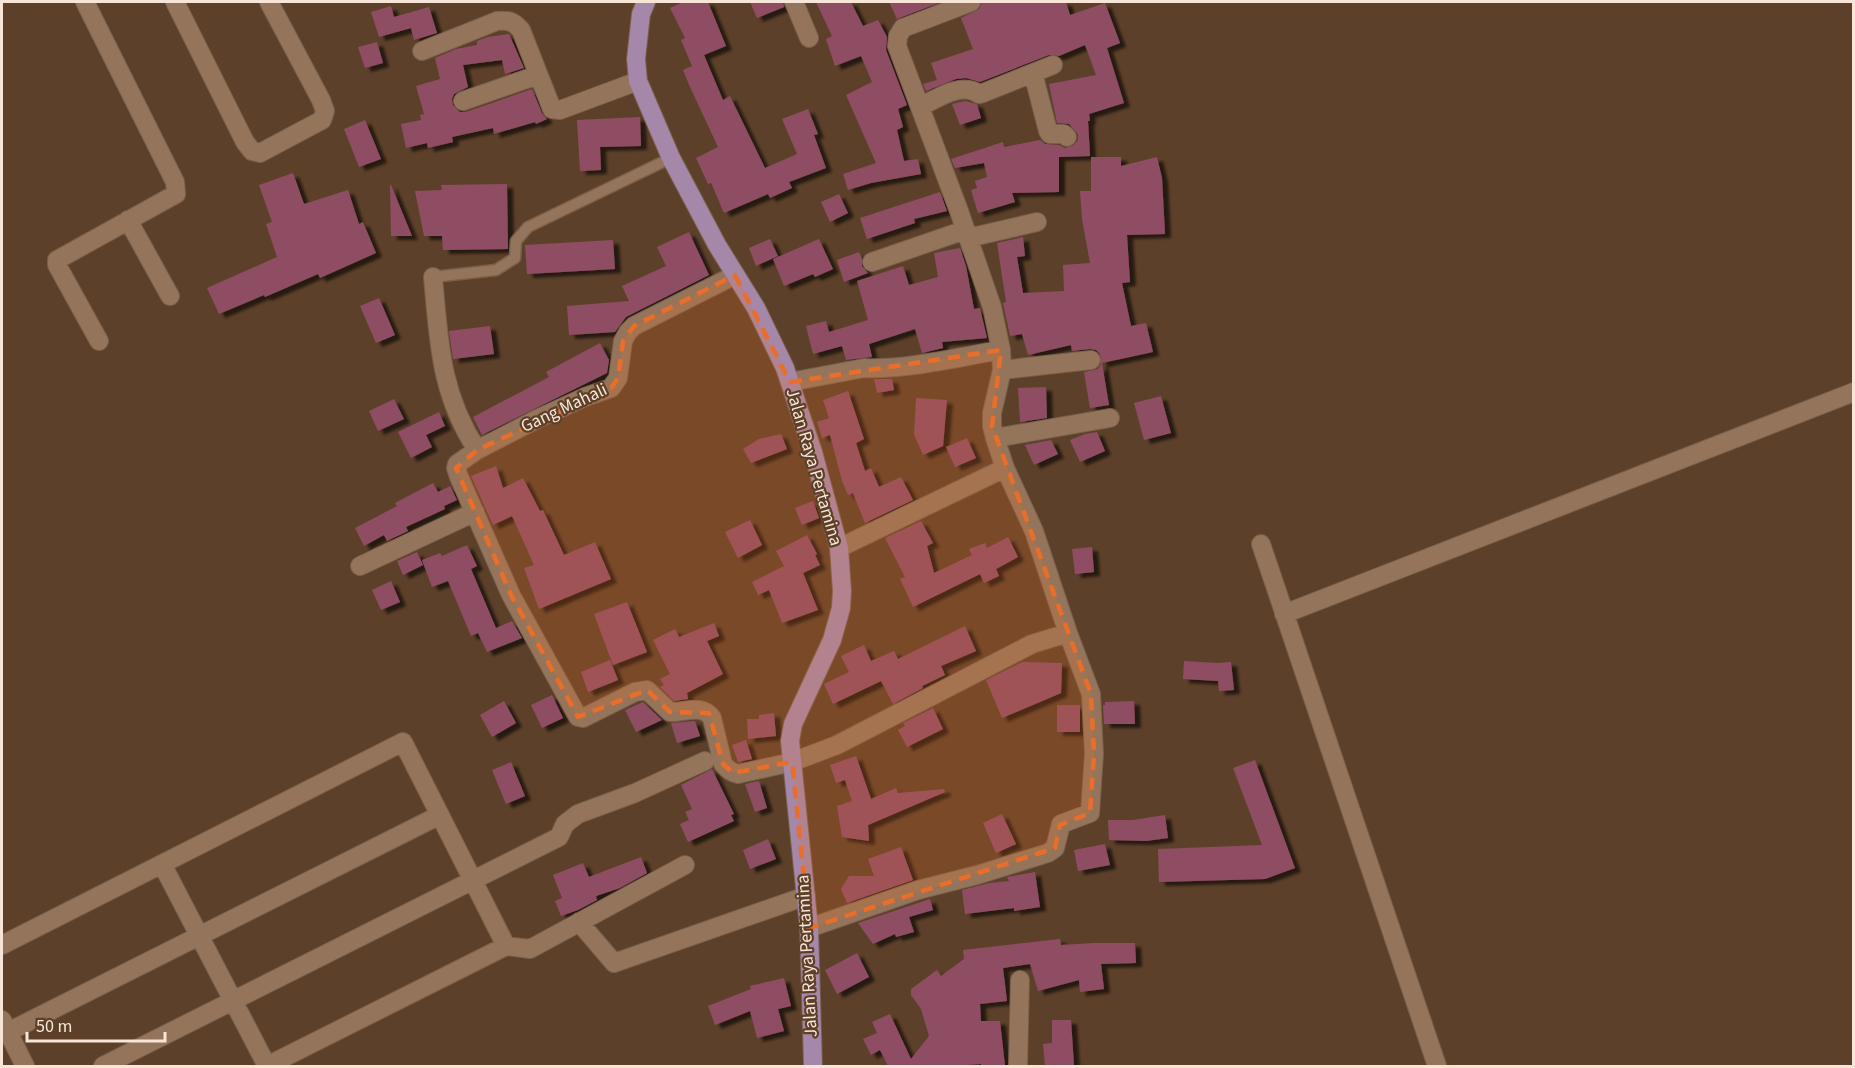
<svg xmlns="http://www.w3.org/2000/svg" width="1855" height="1068" font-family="'Source Sans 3',sans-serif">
	<defs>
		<filter id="shadow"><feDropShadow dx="6" dy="4" stdDeviation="1.5" flood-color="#0009"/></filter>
	</defs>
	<rect width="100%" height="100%" fill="#5d4029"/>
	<!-- building -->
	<path fill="#8e4e62" filter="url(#shadow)" d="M683 2H708L726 46 704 55 723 100 730 96 765 168 797 154 782 119 808 109 818 134 814 135 826 168 789 182 792 188 770 198 768 194 724 213 711 183 708 184 696 158 718 147 690 87 683 70 692 66 681 40 685 38 670 8Z
		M750 2H783L784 7 757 18Z
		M816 2H851L863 26 878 20 887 37 886 50 907 105 898 109 903 127 897 130 904 161 918 159 921 174 871 183 848 190 843 174 876 163 846 95 872 82 861 56 835 66 826 39 832 36Z
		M889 2H941L897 19Z
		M982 2H1066L1070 15 1105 3 1120 43 1107 48 1124 103 1089 114 1090 121H1088L1090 156 1059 157V192L1012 193 1015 202 978 213 971 190 977 188 975 181 987 177 984 163 955 168 951 159 1003 142 1004 147 1040 140 1045 144 1059 145 1065 148 1074 145 1078 140V134L1069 124 1057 123 1049 84 1096 75 1085 45 1059 56 1049 55 980 82 966 78 956 79 926 91 923 84 937 80 931 63 973 49 961 18 979 9Z
		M391 6 394 17 429 7 437 33 414 40 411 28 379 37 371 12Z
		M509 34 524 68 505 74 502 60 463 65 468 87 454 94 452 99 453 105 460 112H466L532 89 542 113 547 119 536 124 535 122 494 134 493 128 452 137 453 142 428 148 427 143 406 148 401 124 421 120 420 115 424 114 416 86 440 79 435 58 456 49 477 45V41L488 37Z
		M377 42 383 63 365 68 358 47Z
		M965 101 977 104 981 118 960 125 952 104Z
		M640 117 641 146 600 147 601 170 580 171 577 120Z
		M365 120 381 159 359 167 344 129Z
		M1091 157H1121V166L1157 157 1162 178 1165 234 1127 235 1130 282 1122 283 1131 326 1146 323 1153 352 1102 363 1109 405 1090 408 1084 372 1098 369 1101 364 1100 354 1096 350 1090 349 1072 351 1071 345 1028 355 1022 334 1010 336 1003 303 1006 302 997 243 1023 237 1025 256 1017 257 1023 293 1064 291 1063 265 1090 263 1082 219 1080 191H1091Z
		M293 173 304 204 348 190 359 224 363 222 376 253 320 278 318 274 265 297 264 295 219 314 207 288 277 257 266 224 272 222 259 185Z
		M507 184 508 249 443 250 442 236H424L415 191 442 190 441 185Z
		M390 185H391L412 236H391Z
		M940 192 947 211 914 219 915 223 867 239 860 218Z
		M839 194 848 213 830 222 821 202Z
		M689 232 709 275 626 317 615 332 569 335 567 306 629 301 622 286 666 266 657 247Z
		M770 239 778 256 756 266 749 248Z
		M819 239 833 269 815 277 813 274 784 286 773 259Z
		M613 240 615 269 527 274 525 245Z
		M960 248 966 266 974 309 980 308 987 338 942 342 943 348 922 353 915 329 869 344 872 357 846 360 842 346 813 354 806 326 826 321 829 332 868 320 857 281 903 266 909 285 938 277 934 253Z
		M859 252 862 258V266L868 273 844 282 837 260Z
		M379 298 395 335 376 343 360 306Z
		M490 326 494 354 453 359 449 331Z
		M600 343 609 360 607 373 482 435 473 417 549 377 546 372Z
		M874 379H892L894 390 877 393Z
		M1046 387 1047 418 1020 422 1018 388Z
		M848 391 864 439 856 443 865 471 871 468 879 487 901 477 913 500 865 523 853 493 848 495 842 481 830 435 822 438 817 422 829 418 823 400Z
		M1161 396 1171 433 1144 440 1134 403Z
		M916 398 947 400 943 446 923 455 914 434Z
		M394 399 404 419 378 431 369 411Z
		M439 412 445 426 426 435 432 447 411 458 398 432Z
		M1097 432 1105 451 1080 462 1070 440 1085 434Z
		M781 434 787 449 751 463 743 449 759 439Z
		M967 438 976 458 955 467 946 447Z
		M1051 440 1058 454 1034 465 1025 445Z
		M496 466 503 488 523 478 540 511 543 510 564 555 595 542 611 579 539 609 524 568 534 565 512 516 493 525 471 476Z
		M433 483 438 492 450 486 457 500 444 506 445 509 406 527 408 531 387 541 384 535 364 546 355 528 397 506 395 503Z
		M813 501 819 518 802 525 795 508Z
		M750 520 762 545 738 558 725 532Z
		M921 521 933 543 927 546 934 573 972 555 969 549 985 543 987 548 1008 537 1018 557 996 569 999 576 984 583 980 574 913 607 900 579 905 577 885 538Z
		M807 535 817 554 815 555 820 565 803 573 818 610 782 623 769 590 758 595 752 582 784 566 776 551Z
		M467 545 477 566 471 569 496 628 512 621 522 638 487 652 478 633 471 636 448 581 432 587 422 560 440 553 442 556Z
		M1092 547 1094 572 1075 574 1072 549Z
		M417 552 423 565 403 575 397 561Z
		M391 581 400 602 381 610 372 590Z
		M627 602 647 652 613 665 594 614Z
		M714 623 719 636 707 641 723 674 687 693 688 699 674 701 660 687 664 685 660 679 670 674 653 640 675 629 679 637Z
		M965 626 976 651 941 666 945 675 922 686 923 688 893 704 881 681 833 704 824 684 849 672 841 656 864 645 871 661 894 651 898 659Z
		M610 660 618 680 588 692 581 672Z
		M1184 661 1217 663 1231 662 1234 690 1219 691 1218 681 1183 679Z
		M1022 662 1062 663 1061 693 1002 718 986 680Z
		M552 695 563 718 542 728 531 705Z
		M504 701 516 723 492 737 480 715Z
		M1134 701 1135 724H1104L1103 705H1105V702Z
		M643 702 662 720 636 732 625 710Z
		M1057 705H1080V732H1057Z
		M933 708 943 729 907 747 898 730 905 726 903 723Z
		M774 713 776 736 748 739 747 719H759V715Z
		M695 721 700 736 677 743 671 723Z
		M746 740 752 759 738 762 732 745Z
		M856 756 871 799 896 788 898 793 944 789 945 792 868 825 869 841 842 837 837 806 852 801 845 780 836 783 830 765Z
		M1255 760 1295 868 1265 879 1159 882 1158 849 1262 845 1233 768Z
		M511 762 525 796 506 804 492 770Z
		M712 769 734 814 731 815 734 821 688 842 680 824 689 820 685 812 692 809 681 785Z
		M759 781 767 808 755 812 745 784Z
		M1002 814 1016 844 996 853 983 823Z
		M1165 815 1168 838 1146 841 1109 840 1108 820H1133Z
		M768 839 776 859 750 869 743 850Z
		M1105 844 1110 865 1078 871 1074 850Z
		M901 847 913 880 847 903 841 889 849 876H874L868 859Z
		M641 857 647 873 620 888 596 896 597 900 578 910 561 916 555 901 562 898 553 875 583 863 589 877Z
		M1035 872 1040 907 1014 911V908L965 914 962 890 989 883 1009 881 1007 877Z
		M930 899 933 910 909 917 914 932 896 937 895 934 873 944 858 923Z
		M1060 939 1061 945 1094 943H1135L1136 963 1101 964 1104 989 1080 992 1079 980 1038 991 1030 964 1003 968 1007 1001 980 1004 981 1021H1000L1005 1066H981V1064L954 1066H888L880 1050 871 1055 863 1039 877 1033 872 1022 890 1014 911 1059 929 1036 921 1009 911 995V989L937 970 941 976 964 959 963 950Z
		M857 953 869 977 837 994 825 970Z
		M784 978 791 1006 778 1009 784 1031 757 1038 750 1011 715 1025 708 1006 751 989 750 986Z
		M1052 1020H1071L1074 1066H1045L1043 1044 1052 1043Z"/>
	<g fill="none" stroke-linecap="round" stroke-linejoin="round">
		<!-- lane casing -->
		<g stroke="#785f4b" stroke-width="13">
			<path id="lane" d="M433 277 496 270 515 258 516 241 528 227 671 158"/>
		</g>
		<!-- street casing -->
		<g stroke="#785f4b" stroke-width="20">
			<path id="street" d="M85 2 175 182 176 194 57 260V265L99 341
				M175 2 245 142 252 151 260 153 322 120 325 111 321 100 269 2
				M794 2 809 38
				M422 51 497 21C509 20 513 21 521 30L552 109 560 110 638 81
				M1033 73 1048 131 1050 134H1064L1067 137
				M463 101 538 75
				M920 107C936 99 962 81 979 94L983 93 1053 65
				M128 220 170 296
				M968 238 1037 222
				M872 262 965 230
				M735 275 634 326 628 332 623 341 618 378 611 388 585 397 537 419 477 450 457 464 456 468 459 477 511 595 578 717 583 718 635 692 647 690 670 712C684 713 702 703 712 718L723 764C727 769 731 773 738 774L792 762 837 745 1032 644 1068 633
				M433 277C439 342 440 393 477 450
				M1002 370 1091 360
				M790 382 864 368C906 370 959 357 1001 350
				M995 438 1110 418
				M1261 544 1437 1066
				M839 548 1005 468
				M360 566 475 512
				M1284 614 1854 392
				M162 864 267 1066
				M579 922 614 963 806 896
				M809 928 918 890 977 875 1048 853 1055 848 1061 824 1090 813 1094 754 1091 694 1068 633 1034 531 1005 468 995 438 992 426V413L1002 370 1001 350 992 307 959 211 897 46 898 36 903 28 971 2
				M2 945 403 742 506 946
				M2 1020 25 1066
				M8 1032 440 815
				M103 1066 559 837 565 824 578 814 635 793 705 761
				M267 1066 506 946 530 949 685 865
				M1018 1066 1020 980"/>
		</g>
		<!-- primary casing -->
		<g stroke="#785f4b" stroke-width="20">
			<path id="primary" d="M646 2 641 14 636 59 638 81 671 158 717 245 756 308 785 368 813 452 839 548 842 591 841 608 832 640 793 724 790 741 809 928 813 1066"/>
		</g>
		<!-- lane -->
		<use href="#lane" stroke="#94755b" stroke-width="10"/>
		<!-- street -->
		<use href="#street" stroke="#94755b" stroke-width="18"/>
		<!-- primary -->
		<use href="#primary" stroke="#a487a9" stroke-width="18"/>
	</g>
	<!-- marked area -->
	<path fill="#ea6e2a" fill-opacity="0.2" stroke="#ea6e2a" stroke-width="4.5" stroke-dasharray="12 8" stroke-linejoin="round" d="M735 275 790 382 1001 350 992 426 1091 694 1094 754 1090 813 1060 825 1055 848 809 928 792 762 733 773 723 764 709 713 670 712 647 690 578 717 511 595 456 468 477 450 611 388 618 378 623 341 634 326Z"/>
	<g text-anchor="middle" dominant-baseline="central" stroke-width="4.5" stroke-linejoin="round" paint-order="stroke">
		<!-- street labels -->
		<g font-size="18" fill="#f7e5d7" stroke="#5d4029">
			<text transform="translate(564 408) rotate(-25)">Gang Mahali</text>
			<text transform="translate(814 467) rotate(74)">Jalan Raya Pertamina</text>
			<text transform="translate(807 956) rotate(-93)">Jalan Raya Pertamina</text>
		</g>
	</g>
	<!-- border -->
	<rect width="1855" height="1068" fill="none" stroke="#f7e5d7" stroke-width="6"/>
	<!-- scale -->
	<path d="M27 1032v9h138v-9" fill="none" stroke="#f7e5d7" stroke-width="3"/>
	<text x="36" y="1032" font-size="18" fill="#f7e5d7" stroke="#5d4029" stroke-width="4.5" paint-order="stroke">50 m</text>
</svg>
